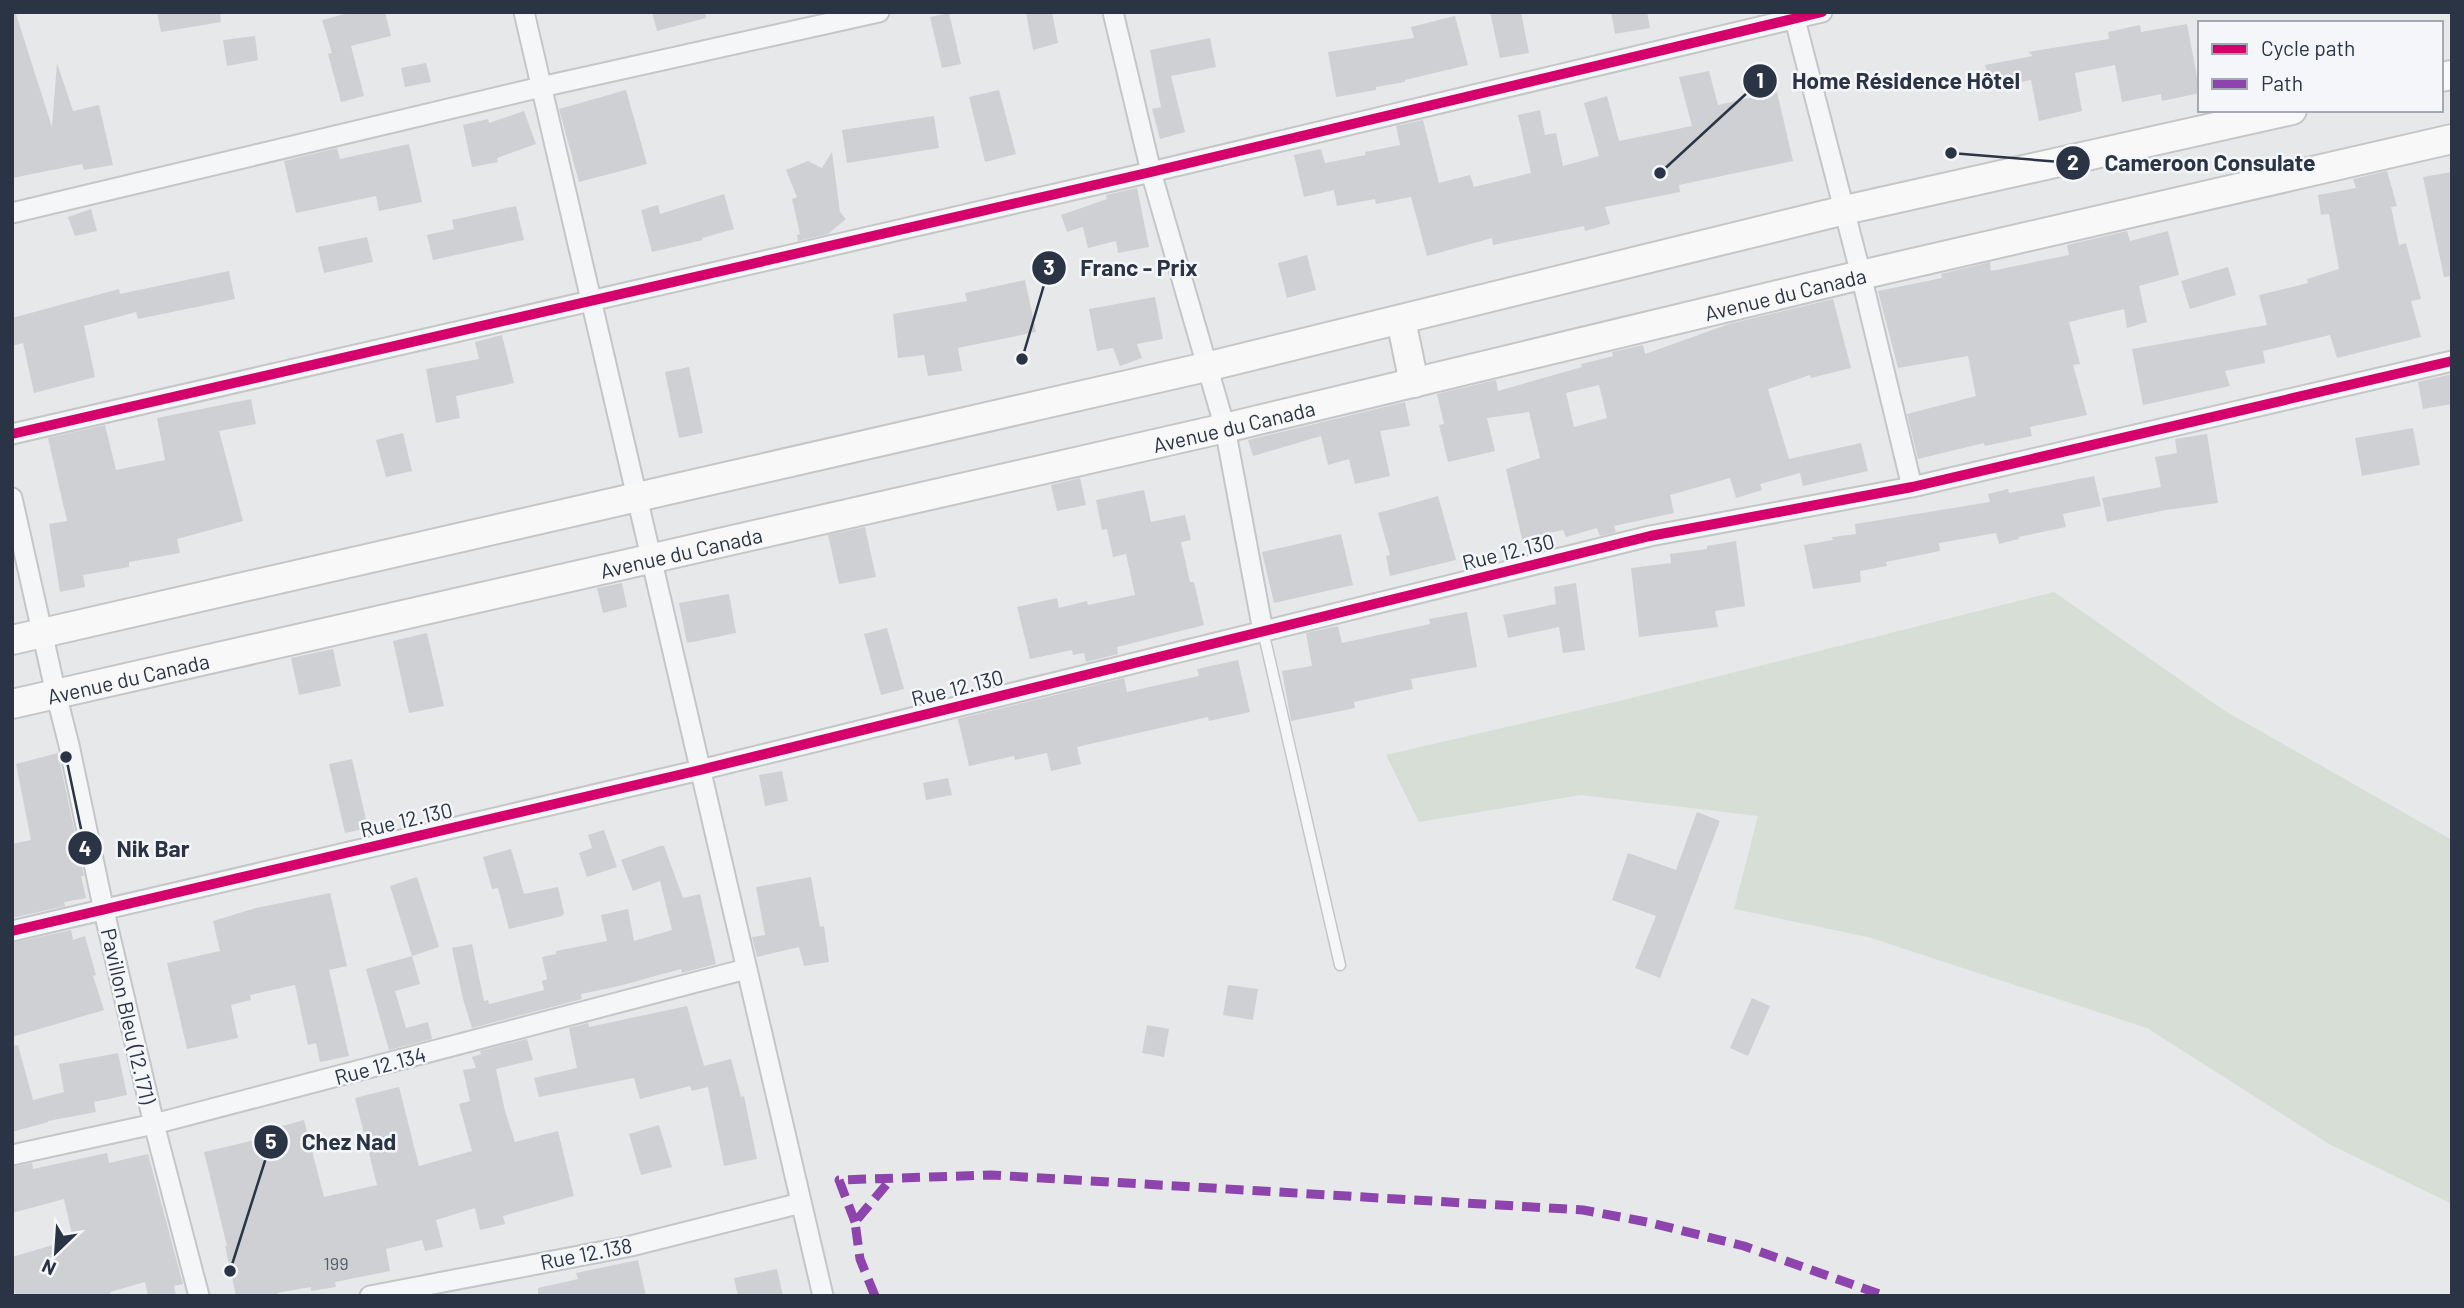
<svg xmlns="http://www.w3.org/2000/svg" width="2464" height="1308" font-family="Barlow,sans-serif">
	<rect width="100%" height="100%" fill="#e6e8ea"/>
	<!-- green -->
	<path fill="#d6ded6" d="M2054 592 2225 711 2452 840V1204L2329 1144 2147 1028 1868 937 1734 909 1758 816 1581 795 1419 822 1386 755 1619 701Z"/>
	<!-- building -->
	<path fill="#ced0d3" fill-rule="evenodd" d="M157 12H220L221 22 161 32Z
		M352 12H385L391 36 351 46 364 96 341 102 328 54 332 53 322 20Z
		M652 12H705L706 18 657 31Z
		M1026 12H1052L1058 43 1033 50Z
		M1490 12H1521L1529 53 1500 58Z
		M1611 12H1647L1650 28 1615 34Z
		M949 13 961 64 942 68 930 17Z
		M12 14H16L52 127 57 63 73 111 99 105 113 165 84 170 82 164 12 178Z
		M1455 16 1468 65 1405 80V82L1376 87V90L1336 97 1328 52 1414 38 1411 27Z
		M2187 24 2200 93 2162 101 2161 94 2122 102 2115 65 2075 73 2082 111 2039 121 2031 80 1990 88 1985 65 2033 56 2028 52 2109 39 2108 32 2140 25 2141 32Z
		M255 36 258 60 227 66 223 40Z
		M1210 38 1216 67 1171 76 1185 132 1160 139 1152 109 1161 107 1150 50Z
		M426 63 431 82 405 87 401 68Z
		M1709 71 1718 105 1777 92 1793 161 1679 185 1680 192 1605 207 1610 224 1585 231 1584 226 1493 245 1492 238 1427 256 1411 197 1376 204 1375 199 1337 206 1334 190 1304 197 1294 155 1321 149 1325 163 1366 155 1365 152 1400 145 1396 126 1423 120 1439 183 1470 175 1474 187 1531 173 1518 115 1540 110 1545 135 1556 133 1563 166 1599 156 1584 103 1607 96 1619 141 1692 126 1679 77Z
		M626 90 647 164 579 182 559 109Z
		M999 90 1016 154 985 162 969 97Z
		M524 111 536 144 497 158 498 162 472 167 463 125 488 119 489 123Z
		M934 116 939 148 847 163 842 130Z
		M409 144 422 202 379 211 376 196 296 213 284 161 337 148 340 159Z
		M832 152 840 212 846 219 828 234 798 241 797 235 800 234 792 199 797 197 786 170 808 161 822 168Z
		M2387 171 2397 206 2391 207 2399 245 2406 243 2421 299 2411 301 2421 337 2337 358 2330 335 2263 351 2265 363 2225 371 2230 386 2143 405 2132 349 2267 325 2259 295 2308 283 2307 279 2339 269 2329 214 2321 215 2318 195 2356 188 2353 179Z
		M2452 172V276L2444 277 2423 177Z
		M1137 188 1149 247 1118 253 1116 241 1088 248 1083 227 1067 232 1061 215 1107 199 1106 195Z
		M724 194 734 229 702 238 703 240 652 252 641 210 658 205 660 214Z
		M516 206 524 240 433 260 427 235 454 229 452 220Z
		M91 209 97 231 75 236 68 217Z
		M2127 231 2130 241 2168 231 2179 275 2139 286 2147 322 2127 328 2124 309 2069 322 2080 364 2073 365 2087 415 2030 427 2032 436 1985 446 1984 443 1918 459 1907 414 1976 396 1968 356 1898 368 1878 291 1942 278 1941 274 1990 262 1991 271 2069 255 2067 245Z
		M367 237 373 262 324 273 318 247Z
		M1307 255 1316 290 1287 298 1278 263Z
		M2228 267 2236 295 2190 309 2181 281Z
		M229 271 235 299 138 319 136 312 84 326 95 377 34 393 23 343 12 346V318L119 289 120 294Z
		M1025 280 1036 332 958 348 962 371 928 376 924 355 898 358 893 314 967 301 965 293Z
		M1155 297 1163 339 1137 344 1142 358 1120 366 1113 348 1097 351 1089 309Z
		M1833 299 1851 368 1811 378 1810 375 1768 389 1789 459 1861 443 1868 471 1803 486 1800 473 1760 484 1762 490 1736 498 1730 478 1670 495 1674 513 1614 526 1616 532 1600 536 1597 528 1566 537 1563 530 1522 539 1506 469 1540 458 1529 412 1487 418 1495 451 1448 462 1439 425 1444 424 1437 394 1496 380 1498 391 1582 367 1581 364 1613 356 1612 352 1643 345 1645 354 1729 324ZM1599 385 1607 418 1574 427 1566 393Z
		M502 335 514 383 456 396 460 418 436 423 426 369 479 359 475 342Z
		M689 367 703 433 679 438 665 372Z
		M2452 374V404L2423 409 2418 382Z
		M251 399 256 424 219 431 243 521 177 539 180 553 129 562V567L83 575 85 587 60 592 49 524 67 521 48 438 105 425 116 470 165 460 157 418Z
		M1405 402 1410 426 1380 431 1390 476 1355 484 1349 459 1328 465 1321 436 1253 456 1248 440Z
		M2413 428 2420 465 2362 476 2355 438Z
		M403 433 412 471 386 477 376 440Z
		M2207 434 2218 503 2166 510 2107 522 2102 498 2161 487 2155 457 2177 453 2175 439Z
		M2094 476 2101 506 2063 514 2066 527 2018 537 2019 539 1999 544 1996 533 1939 543 1940 551 1886 562 1887 566 1860 571 1861 582 1813 589 1804 545 1833 540 1832 537 1856 534 1855 524 1990 502 1988 494 2008 489 2009 493Z
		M1080 478 1086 505 1057 511 1051 485Z
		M1144 490 1151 522 1185 515 1191 540 1181 542 1190 582H1194L1204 625 1117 647 1118 654 1086 662 1084 653 1073 655 1072 650 1030 659 1017 607 1057 598 1059 608 1087 601 1088 605 1135 595 1126 554 1113 557 1107 529 1102 530 1096 500Z
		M1438 496 1456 560 1390 576 1386 556 1390 555 1378 513Z
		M865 527 876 577 839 584 828 535Z
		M1341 534 1353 585 1274 603 1262 552Z
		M1736 541 1745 606 1715 611 1718 627 1639 637 1631 568 1671 563 1670 554 1707 549V546Z
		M622 583 627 607 603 613 597 588Z
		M1576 583 1585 650 1563 653 1559 627 1508 638 1503 615 1556 604 1554 587Z
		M729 594 736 633 687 643 679 603Z
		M1467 612 1477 667 1411 679 1413 689 1354 702 1355 708 1291 721 1282 671 1312 666 1306 633 1338 626 1342 643 1430 624 1429 619Z
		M887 628 904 689 881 695 864 634Z
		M427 633 444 706 409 713 393 641Z
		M333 649 341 686 299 695 291 658Z
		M1238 660 1250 712 1209 721 1208 717 1077 747 1081 764 1051 771 1047 753 1015 760 1014 756 969 766 958 719 1124 678 1127 692 1199 676 1197 669Z
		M58 753 84 876H81L86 898 64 902 65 906 12 918V844L31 840 16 764Z
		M352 759 368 828 345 833 329 764Z
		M782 771 788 801 765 806 759 775Z
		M948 778 952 795 926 800 923 783Z
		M1697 812 1720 821 1660 978 1635 968 1656 916 1612 900 1628 853 1676 870Z
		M604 830 617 867 587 877 579 853 592 848 588 835Z
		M660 846H664L683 898 700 894 716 964 682 973 681 969 619 986 581 994 582 999 472 1028 463 999 452 948 472 944 484 1001 488 1000 489 1004 544 990 542 981 547 979 542 957 556 954V951L607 941 601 915 628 909 634 941 672 930 660 881 633 891 621 860Z
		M511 849 524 894 558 887 564 913 562 916 509 929 498 888 492 889 483 857Z
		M417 877 439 947 412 956 390 886Z
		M811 877 820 927 824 926 829 962 804 966 799 947 757 957 752 937 765 935 756 887Z
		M330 893 347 966 329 970 349 1056 320 1062 316 1043 308 1045 295 985 250 995 251 1000 231 1005 238 1038 187 1049 167 963 220 951 213 921 256 908Z
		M71 930 73 940 85 936 96 975 93 976 104 1010 12 1037V943Z
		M412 956 420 984 395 991 406 1028 428 1022 432 1039 389 1050 366 969Z
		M1228 985 1258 989 1253 1020 1223 1015Z
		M1752 998 1770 1006 1748 1056 1730 1048Z
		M687 1006 704 1066 731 1059 741 1097 744 1096 757 1159 724 1166 708 1087 692 1091 690 1086 640 1099 634 1078 539 1097 534 1078 577 1068 569 1028 588 1023 589 1027Z
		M1147 1025 1169 1029 1164 1057 1142 1053Z
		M527 1039 533 1060 496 1069 505 1111 515 1142 558 1131 574 1196 503 1216 505 1224 480 1230 475 1208 436 1220 443 1247 425 1251 422 1240 386 1249 390 1271 335 1282 336 1287 311 1291V1287L277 1293 278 1296H236L225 1246H227L204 1152 259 1139 257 1133 304 1120 324 1197 377 1185 355 1098 399 1087 419 1166 472 1151 459 1104 470 1101 463 1070 476 1068 472 1057 481 1054 480 1051Z
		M18 1045 33 1100 64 1092 59 1064 118 1053 127 1095 94 1102 96 1112 48 1121V1122L12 1132V1046Z
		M659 1125 672 1167 641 1175 629 1134Z
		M107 1153 109 1163 148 1154 183 1284 174 1286 176 1296H148L145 1282 110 1292 111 1296H16L12 1283V1257L73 1239 64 1199 12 1213V1167L32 1163 33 1169Z
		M638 1260 646 1296H538V1288L578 1279 576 1273Z
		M777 1269 783 1296H738L734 1278Z"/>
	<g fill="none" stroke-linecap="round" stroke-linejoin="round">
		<!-- lane casing -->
		<g stroke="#c4c6c8" stroke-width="13">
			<path id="lane" d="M1263 631 1340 965"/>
		</g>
		<!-- street casing -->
		<g stroke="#c4c6c8" stroke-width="23">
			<path id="street" d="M524 12 823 1296
				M1113 12 1151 172 1225 428 1263 631
				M1793 12 1861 275 1912 487
				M12 213 541 87 879 12
				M12 434 1151 172 1822 12
				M12 498 56 694 69 745 104 911 154 1124 199 1296
				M12 931 700 770 1650 536 1912 487 2452 361
				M12 1155 154 1124 746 969
				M370 1296 631 1246 801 1203"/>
		</g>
		<!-- secondary casing -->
		<g stroke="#c4c6c8" stroke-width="32">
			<g id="secondary">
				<path d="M2441 77 2452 75"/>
				<path d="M1401 320 1414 383"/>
				<path d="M12 640 1206 367 1845 210 2292 110"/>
				<path id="s1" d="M12 704 1225 428 1861 275 2452 139"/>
			</g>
		</g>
		<!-- lane -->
		<use href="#lane" stroke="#f5f6f7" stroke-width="10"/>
		<!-- street -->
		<use href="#street" stroke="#f5f6f7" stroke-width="19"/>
		<!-- secondary -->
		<use href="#secondary" stroke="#f8f8f8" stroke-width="28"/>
		<!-- quiet -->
		<path stroke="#8e44ad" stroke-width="9" stroke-dasharray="18 9" stroke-linecap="butt" d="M855 1222 839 1180 991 1175 1583 1210 1647 1222 1744 1246 1885 1296
			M875 1296 860 1259 855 1222 892 1178"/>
		<!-- cycleway casing -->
		<g stroke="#f4f6f9" stroke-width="15">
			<path id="cycleway" d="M12 434 1151 172 1822 12
				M12 931 700 770 1650 536 1912 487 2452 361"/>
		</g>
		<!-- cycleway -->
		<use href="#cycleway" stroke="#d6006c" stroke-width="10"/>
	</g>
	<g text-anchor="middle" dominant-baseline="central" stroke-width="5" stroke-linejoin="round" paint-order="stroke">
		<!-- number labels -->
		<g font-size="18" fill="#545c69">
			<text x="336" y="1263">199</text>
		</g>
		<!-- street labels -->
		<g font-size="21" fill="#2b3445" stroke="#f4f6f9">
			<text stroke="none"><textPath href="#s1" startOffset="1820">Avenue du Canada</textPath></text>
			<text stroke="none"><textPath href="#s1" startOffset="1253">Avenue du Canada</textPath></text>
			<text stroke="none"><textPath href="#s1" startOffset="686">Avenue du Canada</textPath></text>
			<text transform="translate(1508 551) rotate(-14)">Rue 12.130</text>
			<text stroke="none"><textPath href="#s1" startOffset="119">Avenue du Canada</textPath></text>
			<text transform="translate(957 687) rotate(-14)">Rue 12.130</text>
			<text transform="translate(406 819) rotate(-13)">Rue 12.130</text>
			<text transform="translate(129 1016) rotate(77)">Pavillon Bleu (12.171)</text>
			<text transform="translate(380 1065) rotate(-15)">Rue 12.134</text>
			<text transform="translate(586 1253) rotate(-11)">Rue 12.138</text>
		</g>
	</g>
	<!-- callouts -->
	<path fill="none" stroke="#2b3445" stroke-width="2.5" d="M1660 173L1760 81M1951 153L2073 163M1022 359L1049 268M66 757L85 848M230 1271L271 1142"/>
	<g fill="#2b3445" stroke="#f4f6f9" stroke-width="2.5">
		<circle cx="1660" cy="173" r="7"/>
		<circle cx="1951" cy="153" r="7"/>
		<circle cx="1022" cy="359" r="7"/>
		<circle cx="66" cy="757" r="7"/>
		<circle cx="230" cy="1271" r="7"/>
		<circle cx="1760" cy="81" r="18"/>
		<circle cx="2073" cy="163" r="18"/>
		<circle cx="1049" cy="268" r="18"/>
		<circle cx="85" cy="848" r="18"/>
		<circle cx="271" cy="1142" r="18"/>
	</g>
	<g font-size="21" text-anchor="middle" font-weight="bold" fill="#fff">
		<text x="1760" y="88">1</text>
		<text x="2073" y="170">2</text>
		<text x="1049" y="275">3</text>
		<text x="85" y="856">4</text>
		<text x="271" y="1149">5</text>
	</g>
	<g font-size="23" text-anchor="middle" font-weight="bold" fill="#2b3445" stroke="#f4f6f9" stroke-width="5" stroke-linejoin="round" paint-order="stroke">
		<text x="1906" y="89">Home Résidence Hôtel</text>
		<text x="2210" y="171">Cameroon Consulate</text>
		<text x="1139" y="276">Franc - Prix</text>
		<text x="153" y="857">Nik Bar</text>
		<text x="349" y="1150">Chez Nad</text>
	</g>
	<!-- border -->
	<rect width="2464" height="1308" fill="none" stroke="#2b3445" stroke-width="28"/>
	<!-- legend -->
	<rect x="2198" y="21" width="245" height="91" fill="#f4f6f9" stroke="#a4a8b1" stroke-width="2"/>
	<rect x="2212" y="44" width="35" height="10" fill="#d6006c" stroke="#a4a8b1" stroke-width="2"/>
	<text x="2261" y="56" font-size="21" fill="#2b3445">Cycle path</text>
	<rect x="2212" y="79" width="35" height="10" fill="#8e44ad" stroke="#a4a8b1" stroke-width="2"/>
	<text x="2261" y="91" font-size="21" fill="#2b3445">Path</text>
	<!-- north arrow -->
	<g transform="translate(56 1252) rotate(205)" stroke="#f4f6f9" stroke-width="5" paint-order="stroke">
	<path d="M0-5L12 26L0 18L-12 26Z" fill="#2b3445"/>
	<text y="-10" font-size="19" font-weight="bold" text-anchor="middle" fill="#2b3445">N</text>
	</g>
</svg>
